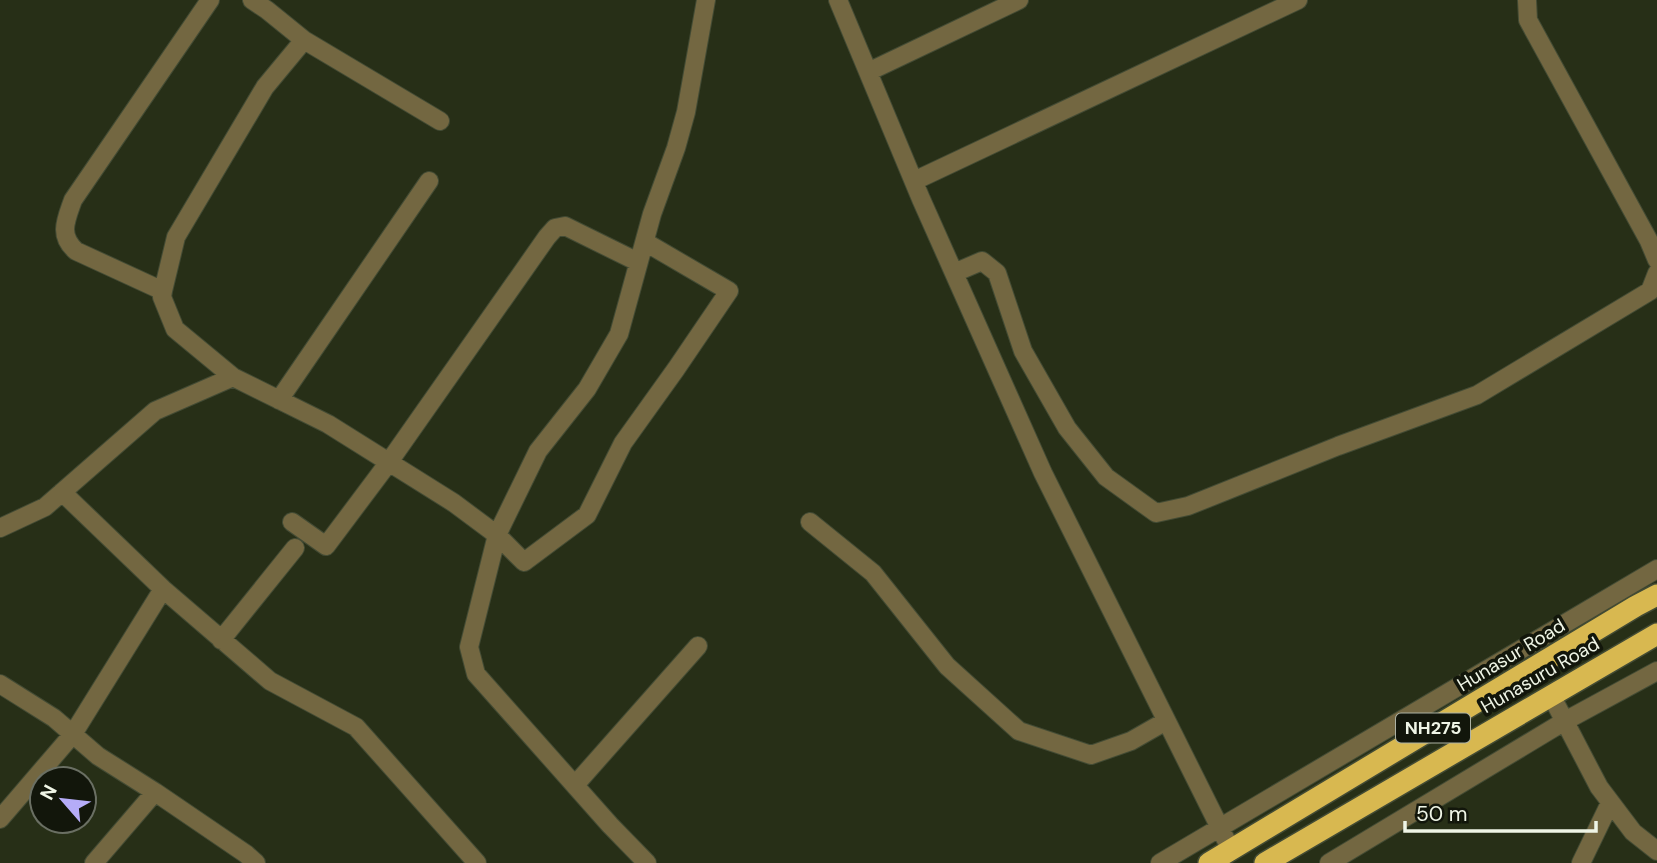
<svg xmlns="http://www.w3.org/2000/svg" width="1657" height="863" font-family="'DM Sans',sans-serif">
	<rect width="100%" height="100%" fill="#272f17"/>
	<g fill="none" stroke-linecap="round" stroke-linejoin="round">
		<!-- minor casing -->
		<g stroke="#434b34" stroke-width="20">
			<path id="minor" d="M838 0 921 199 1043 473 1231 850
				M1527 0 1528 20 1649 241 1657 260
				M304 40 440 121
				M868 72 1019 0
				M914 181 1298 0
				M645 242 729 291 676 369 623 443 587 515 524 562 497 535 538 451 587 389 619 334 652 214 676 148 686 112 706 0
				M954 273 982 261 997 273 1023 351 1067 428 1106 477 1156 513 1188 506 1338 446 1477 395 1650 291 1657 273
				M163 291 76 251C58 235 66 220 73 200L210 0
				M233 377 175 329 162 297 163 291 176 237 265 87 304 40 267 10 252 0
				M279 400 429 181
				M62 492 163 589 270 681 356 727 477 863
				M292 522 326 546 389 462 547 237 555 228 565 226 638 262
				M810 522 873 573 947 666 1019 731 1091 755 1131 741 1166 721
				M0 528 45 507 155 411 233 377 328 424 454 503 497 535 469 647 476 674 610 825 647 863
				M221 640 295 548
				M0 684 54 718 98 756 155 792 246 854 256 863
				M1551 695 1599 787 1633 832 1657 851
				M575 785 698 646
				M0 819 73 734 163 589
				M94 863 155 792
				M1160 863 1657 569
				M1329 863 1565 721 1657 671
				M1581 863 1610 803"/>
		</g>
		<!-- highway casing -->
		<g stroke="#434b34" stroke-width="24">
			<path id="highway" d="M1209 863 1636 606 1657 595
				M1265 863 1657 634"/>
		</g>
		<!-- minor -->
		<use href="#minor" stroke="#736741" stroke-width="18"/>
		<!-- highway -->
		<use href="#highway" stroke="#d8b850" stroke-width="21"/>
	</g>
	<g text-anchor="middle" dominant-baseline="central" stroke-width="7" stroke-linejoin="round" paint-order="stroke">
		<!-- shield labels -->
		<rect fill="#12160b" stroke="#adb2a4" stroke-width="2" x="1396" y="713.5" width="74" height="29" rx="5"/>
		<g font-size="18" font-weight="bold" fill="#eff5e6">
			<text x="1433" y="728">NH275</text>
		</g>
		<!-- street labels -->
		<g font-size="19" fill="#eff5e6" stroke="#12160b">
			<text transform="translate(1511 655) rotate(-31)">Hunasur Road</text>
			<text transform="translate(1540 675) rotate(-30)">Hunasuru Road</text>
		</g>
	</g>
	<!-- north arrow -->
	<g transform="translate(63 800) rotate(298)"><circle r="33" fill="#12160b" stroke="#6a6f63" stroke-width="2"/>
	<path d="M0-5L12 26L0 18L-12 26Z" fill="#b5acf8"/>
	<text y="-10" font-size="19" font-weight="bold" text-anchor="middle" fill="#eff5e6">N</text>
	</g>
	<!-- scale -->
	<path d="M1405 821v10h191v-10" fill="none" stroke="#eff5e6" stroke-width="3.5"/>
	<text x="1416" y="821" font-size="21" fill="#eff5e6" stroke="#12160b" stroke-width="5" paint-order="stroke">50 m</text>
</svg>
